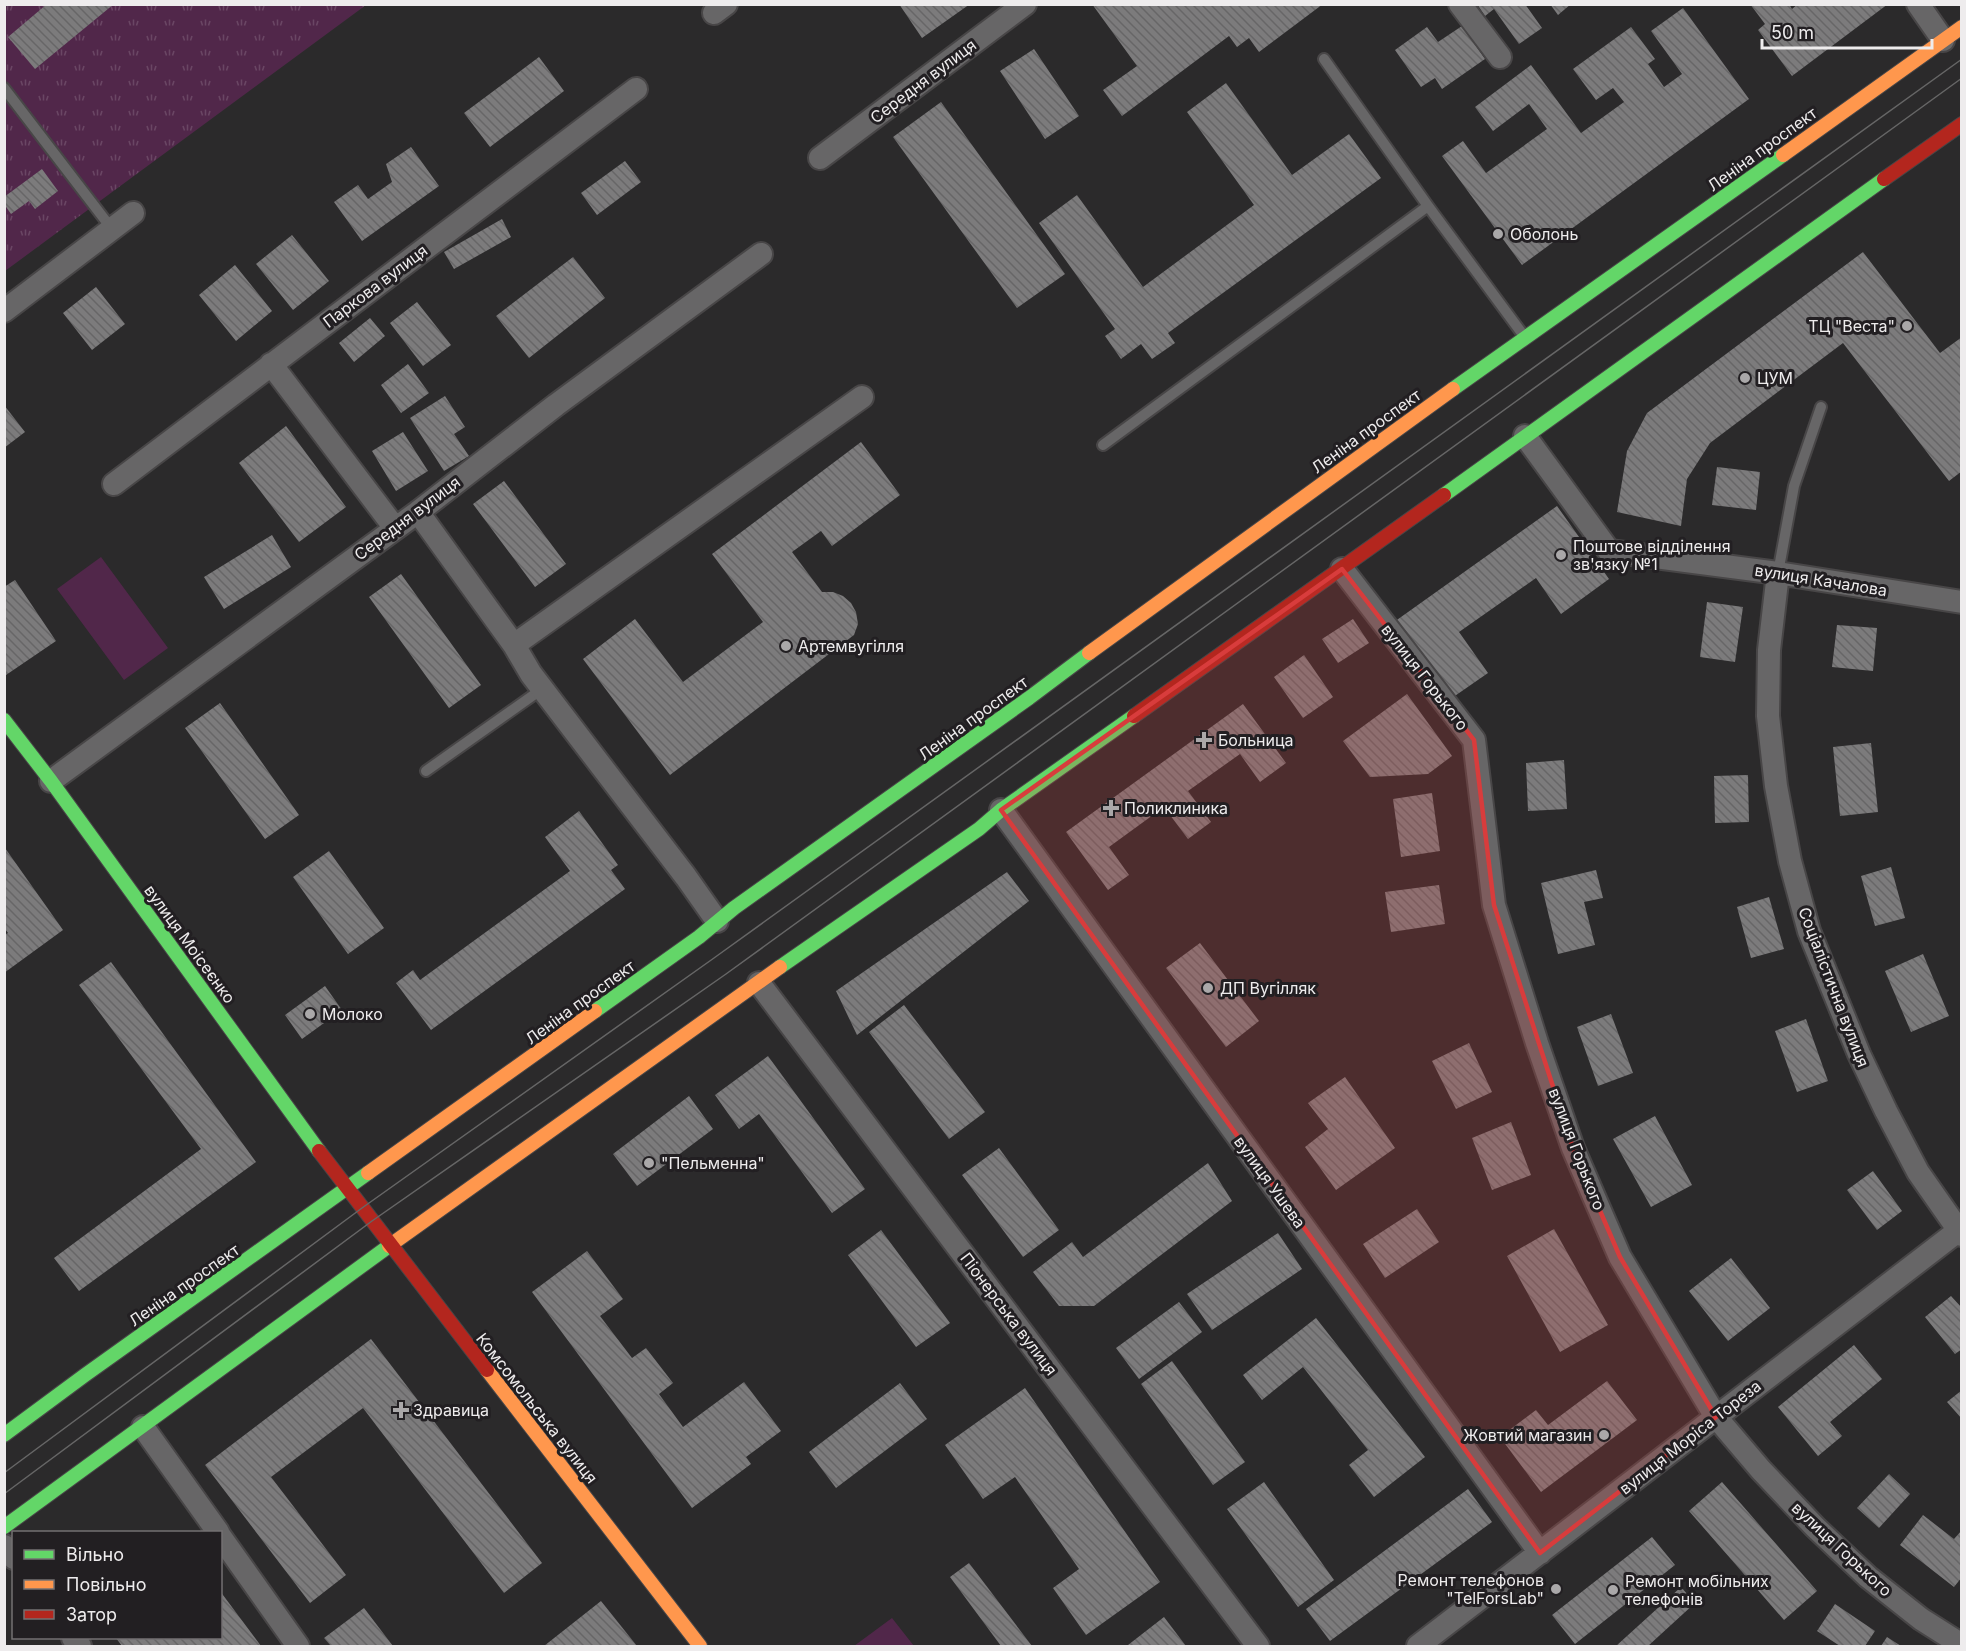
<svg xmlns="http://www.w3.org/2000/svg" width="1966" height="1651" font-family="Inter,sans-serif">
	<defs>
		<pattern id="park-tufts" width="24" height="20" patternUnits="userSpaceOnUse" patternTransform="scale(1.5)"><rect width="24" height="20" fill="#51274a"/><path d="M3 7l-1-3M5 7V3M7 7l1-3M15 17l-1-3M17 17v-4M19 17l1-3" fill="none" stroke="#6a4664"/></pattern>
		<pattern id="building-back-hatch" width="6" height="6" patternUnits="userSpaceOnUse" patternTransform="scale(1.5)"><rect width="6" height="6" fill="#7c7b7c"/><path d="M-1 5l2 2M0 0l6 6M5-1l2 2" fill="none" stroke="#676667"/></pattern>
	</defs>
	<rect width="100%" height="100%" fill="#2b2a2b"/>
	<!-- grass -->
	<path fill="#51274a" d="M101 557 168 648 124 680 57 589Z
		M892 1618 914 1646H854Z"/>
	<!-- park -->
	<path fill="url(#park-tufts)" d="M5 5H366L5 271Z"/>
	<!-- building -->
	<path fill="url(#building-back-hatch)" d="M47 4H114L35 69 8 37Z
		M899 4H970L922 38Z
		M1092 4H1323L1259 52 1249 38 1237 47 1229 36 1122 116 1103 90 1137 66Z
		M1477 4H1525L1542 28 1519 44 1494 9 1485 16Z
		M1550 4H1571L1558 15Z
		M1750 4H1789L1792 9 1798 4H1888L1792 76 1758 30 1765 24Z
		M1683 8 1749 99 1522 265 1442 156 1463 141 1486 173 1547 129 1529 104 1493 131 1475 107 1531 65 1581 133 1624 102 1613 88 1596 100 1573 69 1631 27 1655 59 1648 64 1664 87 1682 74 1651 31Z
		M1462 26 1485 59 1442 89 1435 78 1421 87 1395 50 1427 27 1438 42Z
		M1034 49 1079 116 1045 139 1000 71Z
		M539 57 564 91 490 147 464 113Z
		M1226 83 1292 175 1349 134 1381 178 1168 333 1175 343 1152 359 1141 344 1121 359 1105 336 1115 329 1039 223 1077 195 1143 287 1254 205 1187 112Z
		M941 102 1065 274 1017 308 893 137Z
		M411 147 439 186 362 241 334 202 358 185 368 199 392 182 386 164Z
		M625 161 641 182 597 215 581 193Z
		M42 169 58 191 35 209 29 201 11 214 4 204V197Z
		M502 219 511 237 454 269 444 252Z
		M292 235 329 281 293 310 256 264Z
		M1863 252 1940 353 1962 337V471L1949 481 1843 343 1710 443 1687 479 1681 526 1617 512 1627 451 1647 413Z
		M573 257 605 298 529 358 496 316Z
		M235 265 272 311 236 341 199 295Z
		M96 287 125 324 92 350 63 313Z
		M417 302 451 345 423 366 390 323Z
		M370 318 385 336 354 362 339 343Z
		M408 364 429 393 401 413 381 385Z
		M445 396 465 427 454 434 469 456 444 471 410 418Z
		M4 405 25 432 4 448Z
		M286 426 346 507 299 542 239 463Z
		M403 432 428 471 396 491 372 451Z
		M861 442 900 495 832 546 821 531 792 552 822 592H833L843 596 851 603 856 612 858 624 854 635 670 775 583 659 635 619 683 682 763 622 712 554Z
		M1717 467 1760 472 1756 510 1712 505Z
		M504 481 566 564 535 587 473 504Z
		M1557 506 1609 579 1561 614 1536 578 1459 632 1488 673 1449 700 1394 622Z
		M272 535 291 567 224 609 204 577Z
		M401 574 481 685 449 708 369 597Z
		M15 580 56 641 6 675 4 587Z
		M1707 602 1743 607 1735 662 1700 657Z
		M1353 619 1369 643 1338 663 1322 639Z
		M1837 625 1877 628 1873 671 1832 667Z
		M1304 655 1333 697 1303 718 1274 677Z
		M1407 694 1452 756 1428 774 1370 777 1343 741Z
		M220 703 299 815 265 839 185 728Z
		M1243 704 1286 763 1260 782 1240 754 1188 791 1211 822 1188 839 1164 807 1109 847 1129 875 1108 890 1066 832Z
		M1871 743 1878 812 1840 816 1833 747Z
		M1564 760 1567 809 1528 811 1526 763Z
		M1748 775 1749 822 1715 823 1714 776Z
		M1432 793 1440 851 1401 857 1393 799Z
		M579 811 618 865 611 870 625 889 431 1030 396 983 413 970 420 980 570 871 545 837Z
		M5 848 63 930 4 973V935L8 933 5 929Z
		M329 851 384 928 348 954 293 877Z
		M1891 867 1905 918 1875 926 1861 876Z
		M1596 870 1603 898 1584 902 1595 945 1558 954 1541 883Z
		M1007 872 1029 901 857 1035 836 991Z
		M1439 885 1445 924 1391 932 1385 892Z
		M1769 897 1784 949 1751 958 1737 907Z
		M1200 943 1259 1021 1226 1047 1166 968Z
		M1923 954 1949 1016 1911 1032 1885 971Z
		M111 962 256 1162 79 1291 54 1258 201 1149 79 985Z
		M325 986 342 1010 302 1039 285 1015Z
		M904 1005 985 1112 949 1139 869 1032Z
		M1611 1014 1633 1073 1598 1086 1577 1027Z
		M1806 1019 1828 1081 1797 1092 1775 1031Z
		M1469 1043 1492 1092 1456 1109 1432 1061Z
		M768 1056 865 1189 832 1213 759 1114 739 1129 715 1095Z
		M1345 1077 1395 1148 1336 1190 1305 1147 1328 1129 1308 1103Z
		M689 1096 713 1129 637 1186 613 1154Z
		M1655 1116 1692 1185 1651 1207 1613 1139Z
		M1511 1122 1531 1175 1492 1190 1472 1138Z
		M999 1148 1059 1230 1023 1257 962 1175Z
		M1208 1163 1232 1201 1094 1306H1059L1033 1272 1072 1242 1083 1257Z
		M1873 1171 1902 1211 1877 1230 1847 1190Z
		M1417 1209 1439 1242 1385 1278 1363 1244Z
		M1554 1229 1608 1325 1560 1352 1507 1256Z
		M881 1230 950 1323 916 1347 848 1255Z
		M1278 1233 1302 1269 1212 1330 1187 1294Z
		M587 1251 623 1299 600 1316 632 1358 646 1348 673 1383 659 1394 683 1427 744 1382 781 1431 746 1457 751 1464 692 1508 532 1292Z
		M1731 1258 1770 1308 1728 1341 1689 1291Z
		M1951 1296 1962 1308V1349L1955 1354 1925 1317Z
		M1179 1302 1202 1332 1139 1379 1116 1348Z
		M1316 1318 1425 1457 1374 1497 1349 1465 1368 1450 1303 1367 1262 1400 1243 1375Z
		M371 1339 542 1563 504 1593 363 1408 271 1477 346 1575 310 1603 205 1465Z
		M1854 1345 1882 1379 1830 1422 1842 1436 1818 1456 1778 1407Z
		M1172 1361 1245 1462 1213 1485 1141 1384Z
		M1607 1381 1637 1420 1541 1492 1500 1437 1536 1410 1548 1425Z
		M900 1383 927 1419 836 1488 809 1452Z
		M1025 1388 1160 1582 1086 1635 1053 1588 1079 1569 1015 1477 983 1499 945 1445Z
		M1962 1390V1419L1947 1402Z
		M1889 1474 1910 1494 1879 1528 1857 1508Z
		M1264 1482 1334 1580 1298 1607 1227 1509Z
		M1722 1482 1817 1591 1784 1620 1689 1511Z
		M1468 1489 1492 1522 1330 1641 1306 1609Z
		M1923 1515 1954 1539 1962 1530V1577L1954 1587 1900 1545Z
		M1652 1537 1675 1565 1575 1644 1552 1615Z
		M969 1563 1032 1646H1001L950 1577Z
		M1681 1587 1695 1603 1648 1646H1616Z
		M220 1591 261 1646H122L116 1638H220Z
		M601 1601 637 1646H544Z
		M1835 1604 1875 1631 1865 1646H1840L1817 1631Z
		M364 1608 393 1646H331L324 1638Z
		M1164 1617 1186 1646H1129L1128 1645Z
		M1887 1637 1901 1646H1881Z"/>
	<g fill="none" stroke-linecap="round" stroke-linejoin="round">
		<!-- lane casing -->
		<g stroke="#484647" stroke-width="14">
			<path id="lane" d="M1324 59 1428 206 1524 336
				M4 88 112 229
				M1103 445 1428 206
				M1778 573 1794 486 1821 407
				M426 771 542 689"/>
		</g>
		<!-- street casing -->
		<g stroke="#484647" stroke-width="26">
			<path id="street" d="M1460 4 1500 57
				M1918 4 1943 40
				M714 13 726 4
				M820 158 1025 4
				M4 311 133 213
				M271 364 395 528
				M1525 436 1609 551 1778 573 1962 602
				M114 484 636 89
				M418 512 514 645 531 674 686 877 717 921
				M1342 569 1474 740 1494 905 1537 1043 1573 1148 1620 1257 1716 1417 1761 1470 1815 1527 1868 1577 1921 1619 1962 1645
				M1778 573 1769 650 1768 716 1776 786 1790 861 1809 931 1859 1054 1886 1111 1918 1172 1962 1235
				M514 645 862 397
				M51 781 418 512 556 405 761 254
				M1001 810 1540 1553
				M759 983 1258 1646
				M143 1427 218 1532
				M220 1536 298 1646
				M4 1546 14 1558
				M73 1638 80 1646
				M1418 1646 1962 1228"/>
		</g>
		<!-- fast casing -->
		<g stroke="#484647" stroke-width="16">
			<path id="fast" d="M1453 389 1783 155
				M1444 495 1884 179
				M4 720 51 781 319 1151
				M780 967 979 829 1001 810 1134 716
				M595 1011 699 937 734 908 1029 698 1089 653
				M4 1435 85 1375 368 1173
				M4 1527 389 1246"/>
		</g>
		<!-- slow casing -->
		<g stroke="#484647" stroke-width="16">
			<path id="slow" d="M1783 155 1962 27
				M1089 653 1453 389
				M368 1173 595 1011
				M389 1246 780 967
				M487 1370 700 1646"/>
		</g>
		<!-- jam casing -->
		<g stroke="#484647" stroke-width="16">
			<path id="jam" d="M1884 179 1962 124
				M1134 716 1444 495
				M319 1151 487 1370"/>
		</g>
		<!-- lane -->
		<use href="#lane" stroke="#676667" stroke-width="10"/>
		<!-- street -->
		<use href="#street" stroke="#676667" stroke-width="22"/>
		<!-- fast -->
		<use href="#fast" stroke="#63d668" stroke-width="14"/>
		<!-- slow -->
		<use href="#slow" stroke="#ff974d" stroke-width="14"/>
		<!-- jam -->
		<use href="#jam" stroke="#b3261e" stroke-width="14"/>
		<!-- tram -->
		<path stroke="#666" stroke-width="1.5" d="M4 1473 362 1208 714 958 1962 59
			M4 1494 372 1221 726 974 1962 78"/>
	</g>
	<!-- marked area -->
	<path fill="#d83c3c" fill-opacity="0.2" stroke="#d83c3c" stroke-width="4.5" stroke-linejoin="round" d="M1342 569 1474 740 1494 905 1573 1148 1620 1257 1716 1417 1540 1553 1001 810Z"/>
	<!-- markers -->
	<g fill="#aaa8a9" stroke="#221f22" stroke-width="2">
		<circle cx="1498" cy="234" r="6"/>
		<circle cx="1907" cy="326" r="6"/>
		<circle cx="1745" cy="378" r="6"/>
		<circle cx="1561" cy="555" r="6"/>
		<circle cx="786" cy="646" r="6"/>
		<path d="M1201 731h6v6h6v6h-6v6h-6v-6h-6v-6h6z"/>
		<path d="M1108 799h6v6h6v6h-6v6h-6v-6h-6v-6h6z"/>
		<circle cx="1208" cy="988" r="6"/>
		<circle cx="310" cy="1014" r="6"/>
		<circle cx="649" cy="1163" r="6"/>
		<path d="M398 1401h6v6h6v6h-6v6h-6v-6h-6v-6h6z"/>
		<circle cx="1604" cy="1435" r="6"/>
		<circle cx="1556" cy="1589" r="6"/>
		<circle cx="1613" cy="1590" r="6"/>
	</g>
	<g text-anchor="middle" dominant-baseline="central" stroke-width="6" stroke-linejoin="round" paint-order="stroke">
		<!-- street labels -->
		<g font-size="16" fill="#eeeced" stroke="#221f22">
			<text transform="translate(923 81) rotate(-37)">Середня вулиця</text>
			<text transform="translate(1762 149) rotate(-36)">Леніна проспект</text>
			<text transform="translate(375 286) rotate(-37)">Паркова вулиця</text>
			<text transform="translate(1366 431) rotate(-36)">Леніна проспект</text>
			<text transform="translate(407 518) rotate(-37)">Середня вулиця</text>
			<text transform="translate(1821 580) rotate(9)">вулиця Качалова</text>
			<text transform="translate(1425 677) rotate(52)">вулиця Горького</text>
			<text transform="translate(973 718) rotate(-36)">Леніна проспект</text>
			<text transform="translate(190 944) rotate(54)">вулиця Моісеєнко</text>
			<text transform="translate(1834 987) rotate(69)">Соціалістична вулиця</text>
			<text transform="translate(580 1002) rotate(-36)">Леніна проспект</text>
			<text transform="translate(1577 1149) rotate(69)">вулиця Горького</text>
			<text transform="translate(1270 1182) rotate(54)">вулиця Ушева</text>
			<text transform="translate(184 1285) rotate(-35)">Леніна проспект</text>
			<text transform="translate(1009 1314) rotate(53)">Піонерська вулиця</text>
			<text transform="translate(537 1408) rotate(52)">Комсомольська вулиця</text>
			<text transform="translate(1690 1437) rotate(-38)">вулиця Моріса Тореза</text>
			<text transform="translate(1842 1549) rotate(43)">вулиця Горького</text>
		</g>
		<!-- poi labels -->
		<g font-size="16" fill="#eeeced" stroke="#221f22" text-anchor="start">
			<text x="1510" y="234">Оболонь</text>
			<text x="1895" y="326" text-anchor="end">ТЦ "Веста"</text>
			<text x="1757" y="378">ЦУМ</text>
			<text x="1573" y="546">Поштове відділення<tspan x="1573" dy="18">зв'язку №1</tspan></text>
			<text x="798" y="646">Артемвугілля</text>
			<text x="1218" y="740">Больница</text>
			<text x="1124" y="808">Поликлиника</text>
			<text x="1220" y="988">ДП Вугілляк</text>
			<text x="322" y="1014">Молоко</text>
			<text x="661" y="1163">"Пельменна"</text>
			<text x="413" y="1410">Здравица</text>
			<text x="1592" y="1435" text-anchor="end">Жовтий магазин</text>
			<text x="1544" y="1580" text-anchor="end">Ремонт телефонов<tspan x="1544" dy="18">"TelForsLab"</tspan></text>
			<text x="1625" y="1581">Ремонт мобільних<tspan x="1625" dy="18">телефонів</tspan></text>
		</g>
	</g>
	<!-- border -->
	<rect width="1966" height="1651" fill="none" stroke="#eeeced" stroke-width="12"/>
	<!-- legend -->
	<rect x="12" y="1531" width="210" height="108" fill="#221f22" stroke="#747173" stroke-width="1.5"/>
	<rect x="24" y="1550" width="30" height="9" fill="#63d668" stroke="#747173" stroke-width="1.5"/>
	<text x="66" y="1561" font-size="18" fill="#eeeced">Вільно</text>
	<rect x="24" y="1580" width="30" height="9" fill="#ff974d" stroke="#747173" stroke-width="1.5"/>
	<text x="66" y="1591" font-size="18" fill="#eeeced">Повільно</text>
	<rect x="24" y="1610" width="30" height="9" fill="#b3261e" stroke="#747173" stroke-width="1.5"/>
	<text x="66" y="1621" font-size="18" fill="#eeeced">Затор</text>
	<!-- scale -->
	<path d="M1762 39v9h170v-9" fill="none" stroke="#eeeced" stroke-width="3"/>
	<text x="1771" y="39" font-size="18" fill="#eeeced" stroke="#221f22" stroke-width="4.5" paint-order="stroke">50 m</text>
</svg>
